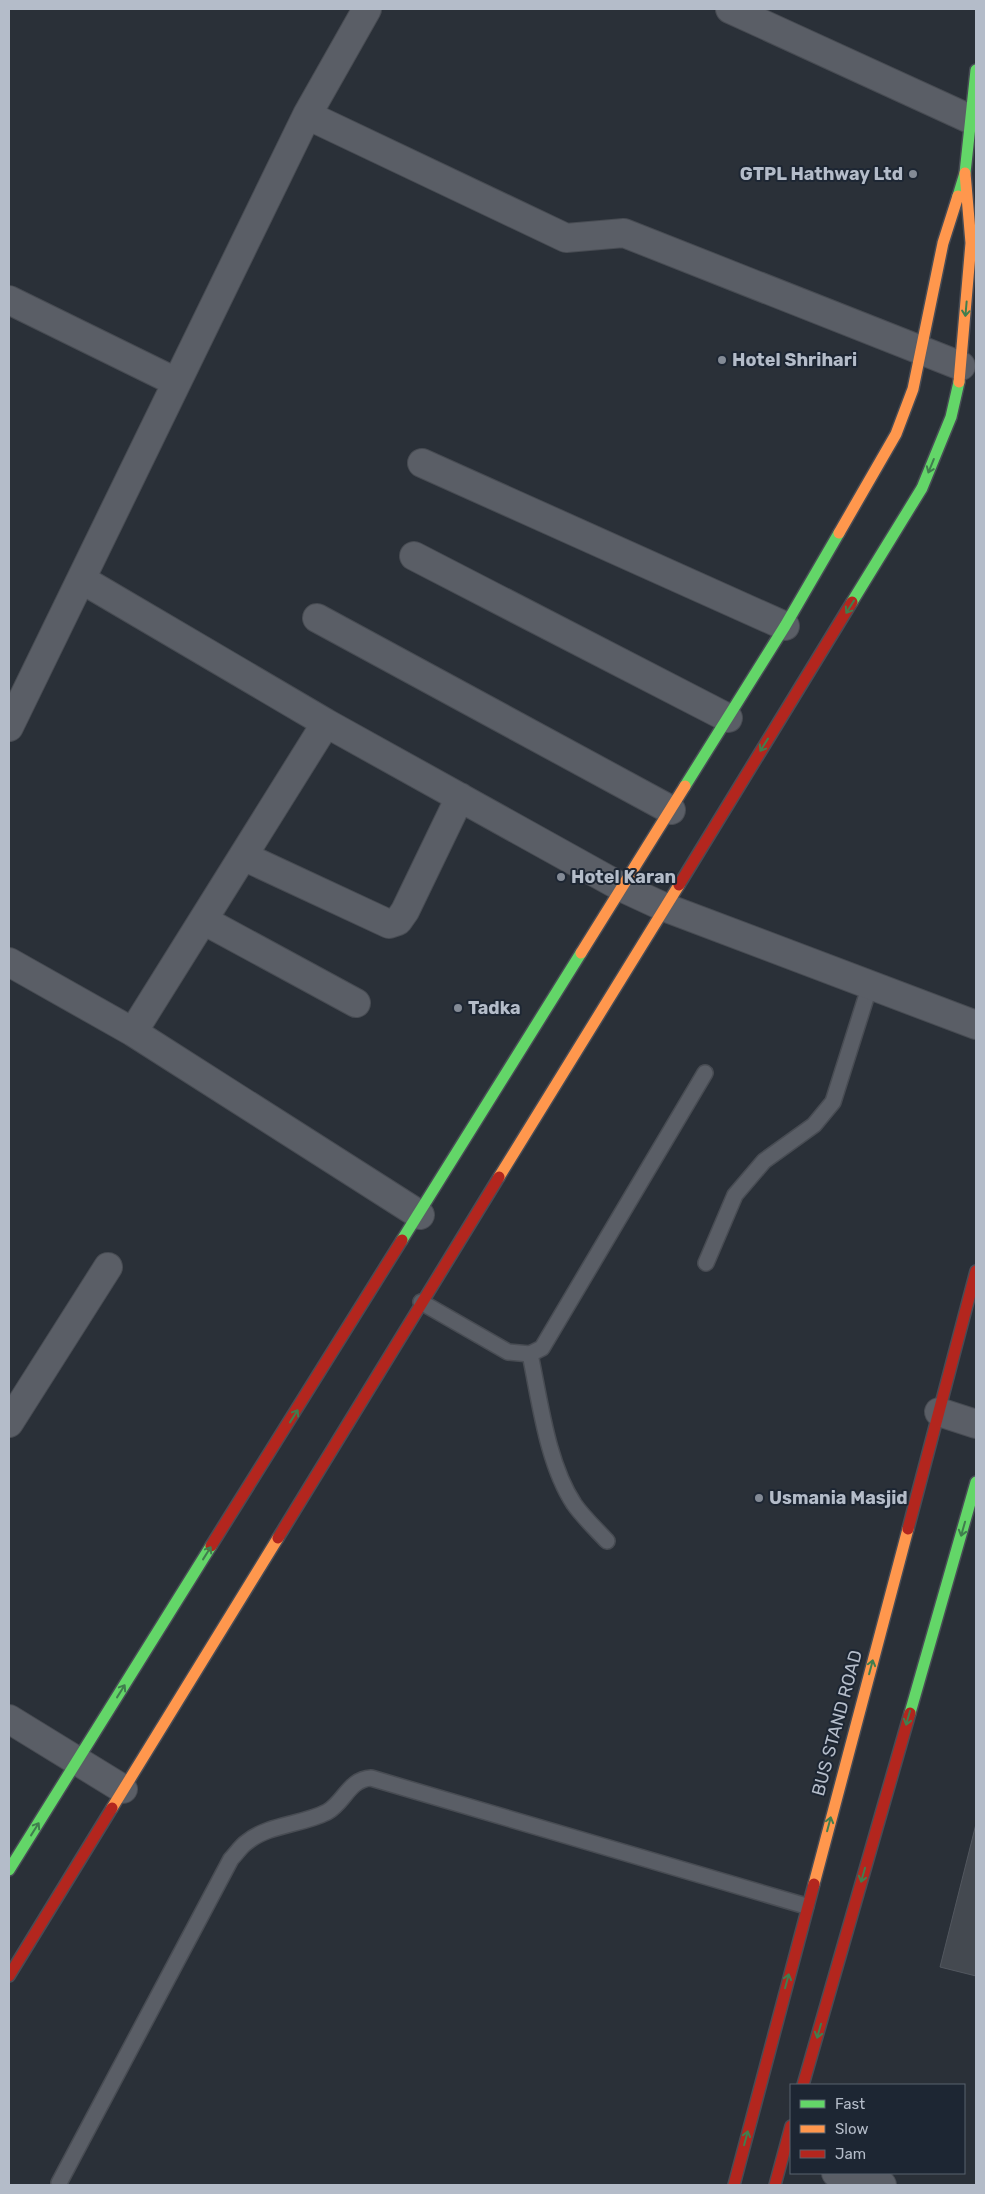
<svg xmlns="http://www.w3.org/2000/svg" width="985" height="2194" font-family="Rubik,sans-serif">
	<rect width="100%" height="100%" fill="#2a3038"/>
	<!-- building -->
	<path fill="#444950" stroke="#52575f" d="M976 1824V1976L940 1967Z"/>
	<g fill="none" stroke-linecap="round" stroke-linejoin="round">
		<!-- lane casing -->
		<g stroke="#484c53" stroke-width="18">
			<path id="lane" d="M706 1263 735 1195 764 1161 814 1125 833 1102 870 985
				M421 1302 508 1352 530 1354 542 1348 705 1073
				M530 1354C540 1401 547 1463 574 1504 583 1517 596 1529 607 1541
				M59 2183 231 1859C236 1854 241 1846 247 1842 269 1824 302 1825 327 1812 344 1803 349 1779 371 1778L806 1906"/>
		</g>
		<!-- street casing -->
		<g stroke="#484c53" stroke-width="30">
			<path id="street" d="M730 9 970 119
				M307 115 566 238 624 233 961 366
				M9 300 176 382
				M422 463 785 626
				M414 556 728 718
				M81 579 326 723 623 888 664 907 976 1025
				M317 618 671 810
				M9 727 307 115 367 9
				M243 856 389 924 398 921 405 911 460 797
				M203 920 356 1003
				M9 962 133 1032 420 1215
				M133 1032 326 723
				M939 1412 976 1424
				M9 1423 108 1267
				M9 1719 123 1789
				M836 2173 882 2185"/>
		</g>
		<!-- fast casing -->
		<g stroke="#484c55" stroke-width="14">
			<path id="fast" d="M958 196 965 173 976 70
				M852 602 922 488 951 417 959 382
				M685 786 785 626 839 533
				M402 1240 581 953
				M910 1713 976 1482
				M9 1870 211 1546"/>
		</g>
		<!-- slow casing -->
		<g stroke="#484c55" stroke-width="14">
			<path id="slow" d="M959 382 971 243 965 173
				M839 533 896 434 913 389 943 243 958 196
				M581 953 685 786
				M499 1177 679 885
				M112 1808 278 1538
				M814 1884 908 1529"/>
		</g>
		<!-- jam casing -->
		<g stroke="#484c55" stroke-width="14">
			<path id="jam" d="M679 885 852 602
				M908 1529 976 1271
				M278 1538 499 1177
				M211 1546 402 1240
				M9 1976 112 1808
				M803 2085 910 1713
				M734 2185 814 1884
				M775 2185 791 2126"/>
		</g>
		<!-- lane -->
		<use href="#lane" stroke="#5a5e66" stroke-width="15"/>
		<!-- street -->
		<use href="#street" stroke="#5a5e66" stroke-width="28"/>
		<!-- fast -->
		<use href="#fast" stroke="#63d668" stroke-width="11"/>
		<!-- slow -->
		<use href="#slow" stroke="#ff974d" stroke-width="11"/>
		<!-- jam -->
		<use href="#jam" stroke="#b3261e" stroke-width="11"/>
	</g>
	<!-- one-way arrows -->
	<defs><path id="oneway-shaft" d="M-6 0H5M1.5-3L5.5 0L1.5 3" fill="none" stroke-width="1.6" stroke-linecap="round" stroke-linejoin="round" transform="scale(1.25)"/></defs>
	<g stroke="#407e4e">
		<use href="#oneway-shaft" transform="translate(966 309) rotate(95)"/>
		<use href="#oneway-shaft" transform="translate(931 466) rotate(112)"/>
		<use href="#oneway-shaft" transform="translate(850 607) rotate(122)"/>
		<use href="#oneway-shaft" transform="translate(764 745) rotate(122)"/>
		<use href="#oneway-shaft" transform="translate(294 1416) rotate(-58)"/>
		<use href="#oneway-shaft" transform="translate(963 1529) rotate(106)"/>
		<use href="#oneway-shaft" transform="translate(207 1553) rotate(-58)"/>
		<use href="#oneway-shaft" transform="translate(871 1667) rotate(-75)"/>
		<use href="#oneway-shaft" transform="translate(121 1691) rotate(-58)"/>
		<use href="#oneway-shaft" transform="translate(908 1718) rotate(106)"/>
		<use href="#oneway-shaft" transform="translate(829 1824) rotate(-75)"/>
		<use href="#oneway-shaft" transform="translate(35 1829) rotate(-58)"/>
		<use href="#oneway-shaft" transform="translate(863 1875) rotate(106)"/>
		<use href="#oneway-shaft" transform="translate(787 1981) rotate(-75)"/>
		<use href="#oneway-shaft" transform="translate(819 2031) rotate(106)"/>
		<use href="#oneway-shaft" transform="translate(746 2138) rotate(-75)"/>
	</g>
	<!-- markers -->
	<g fill="#848b96" stroke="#1d2633" stroke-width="2">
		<circle cx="913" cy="174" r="5"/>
		<circle cx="722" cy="360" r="5"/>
		<circle cx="561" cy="877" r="5"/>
		<circle cx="458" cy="1008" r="5"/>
		<circle cx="759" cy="1498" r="5"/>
	</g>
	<g text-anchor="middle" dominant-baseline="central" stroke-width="4" stroke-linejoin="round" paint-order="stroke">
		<!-- poi labels -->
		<g font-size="18" font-weight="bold" fill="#b4bcc9" stroke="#1d2633" text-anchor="start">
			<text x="903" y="174" text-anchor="end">GTPL Hathway Ltd</text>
			<text x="732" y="360">Hotel Shrihari</text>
			<text x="571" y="877">Hotel Karan</text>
			<text x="468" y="1008">Tadka</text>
			<text x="769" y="1498">Usmania Masjid</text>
		</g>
		<!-- street labels -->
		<g font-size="18" fill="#b4bcc9" stroke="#1d2633">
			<text transform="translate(837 1723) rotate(-75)">BUS STAND ROAD</text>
		</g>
	</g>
	<!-- border -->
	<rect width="985" height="2194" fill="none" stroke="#b4bcc9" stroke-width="20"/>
	<!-- legend -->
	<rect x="790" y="2084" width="175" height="90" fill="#1d2633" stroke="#59626f"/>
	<rect x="800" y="2100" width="25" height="8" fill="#63d668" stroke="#59626f"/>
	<text x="835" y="2109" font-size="15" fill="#b4bcc9">Fast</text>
	<rect x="800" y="2125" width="25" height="8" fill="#ff974d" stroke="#59626f"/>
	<text x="835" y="2134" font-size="15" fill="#b4bcc9">Slow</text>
	<rect x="800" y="2150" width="25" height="8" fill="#b3261e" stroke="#59626f"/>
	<text x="835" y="2159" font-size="15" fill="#b4bcc9">Jam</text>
</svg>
